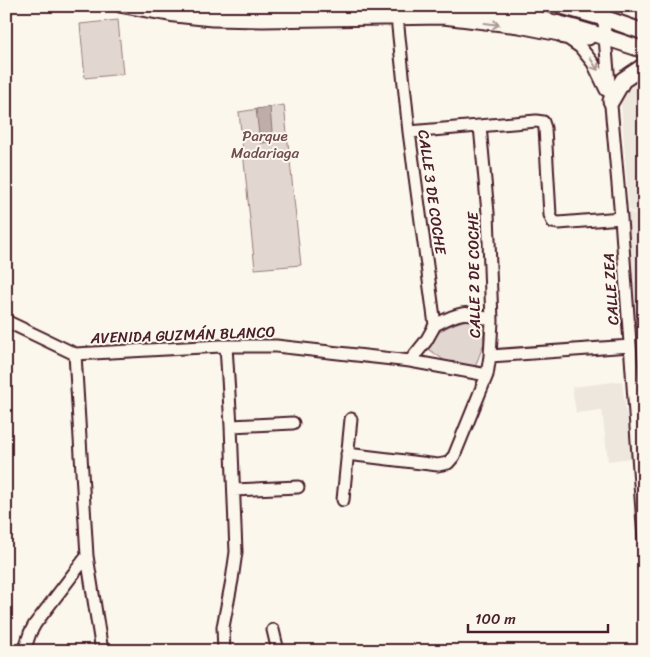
<svg xmlns="http://www.w3.org/2000/svg" width="650" height="657" font-family="Sriracha,sans-serif">
	<rect width="100%" height="100%" fill="#fbf7ec"/>
	<filter id="ink" filterUnits="userSpaceOnUse"><feTurbulence type="fractalNoise" baseFrequency=".02" numOctaves="2"/><feDisplacementMap in="SourceGraphic" scale="10" xChannelSelector="R" yChannelSelector="G"/><feConvolveMatrix kernelMatrix="1 2 1 2 8 2 1 2 1" color-interpolation-filters="sRGB"/></filter>
	<g filter="url(#ink)">
		<!-- built -->
		<path fill="#eee7de" d="M644 76V217L629 210 621 102 630 81 634 77Z
			M625 210 644 218V438Z
			M622 381 632 458 608 461 602 410 576 413 572 387Z"/>
		<!-- green -->
		<path fill="#e2d7d0" stroke="#967b7e" d="M118 20 123 74 85 78 80 24Z
			M284 105 301 265 255 269 239 112Z
			M472 319 483 325 484 343 475 367 451 365 427 348C432 331 456 322 472 319Z"/>
		<!-- water -->
		<path fill="#bfadaa" stroke="#907477" d="M270 107 273 142 260 143 256 109Z"/>
		<g fill="none" stroke-linecap="round" stroke-linejoin="round">
			<!-- street casing -->
			<g stroke="#4a1f2b" stroke-width="15">
				<path id="street" d="M120 6 175 16 212 20 263 21 443 18 519 27 564 36 580 47 593 63 606 90
					M606 6 604 18 605 38 621 218 644 539
					M397 11 398 27 409 132 435 325 426 341 410 361
					M409 132 536 121 543 122 545 128 550 215 553 222 559 223 621 218
					M6 321 75 354 221 346H276L410 361 487 375
					M435 325C459 312 467 309 492 321
					M75 354 87 556 102 651
					M490 356 630 346
					M231 426 293 423
					M347 454 438 465 448 463 454 456 487 375 490 356 492 321 488 213 480 126
					M234 490 298 487
					M343 500 351 419
					M273 630 278 651
					M24 651 30 633 35 624 87 556
					M224 651 223 627 232 580 236 552 231 426 226 346"/>
			</g>
			<!-- secondary casing -->
			<g stroke="#4a1f2b" stroke-width="19">
				<path id="secondary" d="M189 6C281 18 378 2 470 9 533 14 585 30 644 50
					M562 6 604 18 644 32
					M564 36 588 37
					M611 101 623 80 644 66"/>
			</g>
			<!-- street -->
			<use href="#street" stroke="#fbf7ec" stroke-width="11"/>
			<!-- secondary -->
			<use href="#secondary" stroke="#fbf7ec" stroke-width="15"/>
		</g>
		<!-- one-way arrows -->
		<defs><path id="oneway-shaft" d="M-6 0H5M1.5-3L5.5 0L1.5 3" fill="none" stroke-width="1.6" stroke-linecap="round" stroke-linejoin="round" transform="scale(1.25)"/></defs>
		<g stroke="#ab9695">
			<use href="#oneway-shaft" transform="translate(492 24) rotate(7)"/>
			<use href="#oneway-shaft" transform="translate(594 64) rotate(58)"/>
		</g>
	</g>
	<g text-anchor="middle" dominant-baseline="central" stroke-width="4" stroke-linejoin="round" paint-order="stroke">
		<!-- park labels -->
		<g font-size="15" fill="#704d54" stroke="#fbf7ec">
			<text x="265" y="136">Parque<tspan x="265" dy="17">Madariaga</tspan></text>
		</g>
		<!-- street labels -->
		<g font-size="15" fill="#4a1f2b" stroke="#fbf7ec">
			<text transform="translate(432 192) rotate(82)">CALLE 3 DE COCHE</text>
			<text transform="translate(474 275) rotate(-91)">CALLE 2 DE COCHE</text>
			<text transform="translate(611 289) rotate(-94)">CALLE ZEA</text>
			<text transform="translate(183 335) rotate(-2)">AVENIDA GUZMÁN BLANCO</text>
		</g>
	</g>
	<!-- margin -->
	<rect width="650" height="657" fill="none" stroke="#fbf7ec" stroke-width="25"/>
	<rect x="12" y="12" width="625" height="632" fill="none" stroke="#4a1f2b" stroke-width="2" filter="url(#ink)"/>
	<!-- scale -->
	<path d="M468 624v8h140v-8" fill="none" stroke="#4a1f2b" stroke-width="2.5"/>
	<text x="475" y="624" font-size="15" fill="#4a1f2b" stroke="#fbf7ec" stroke-width="4" paint-order="stroke">100 m</text>
</svg>
